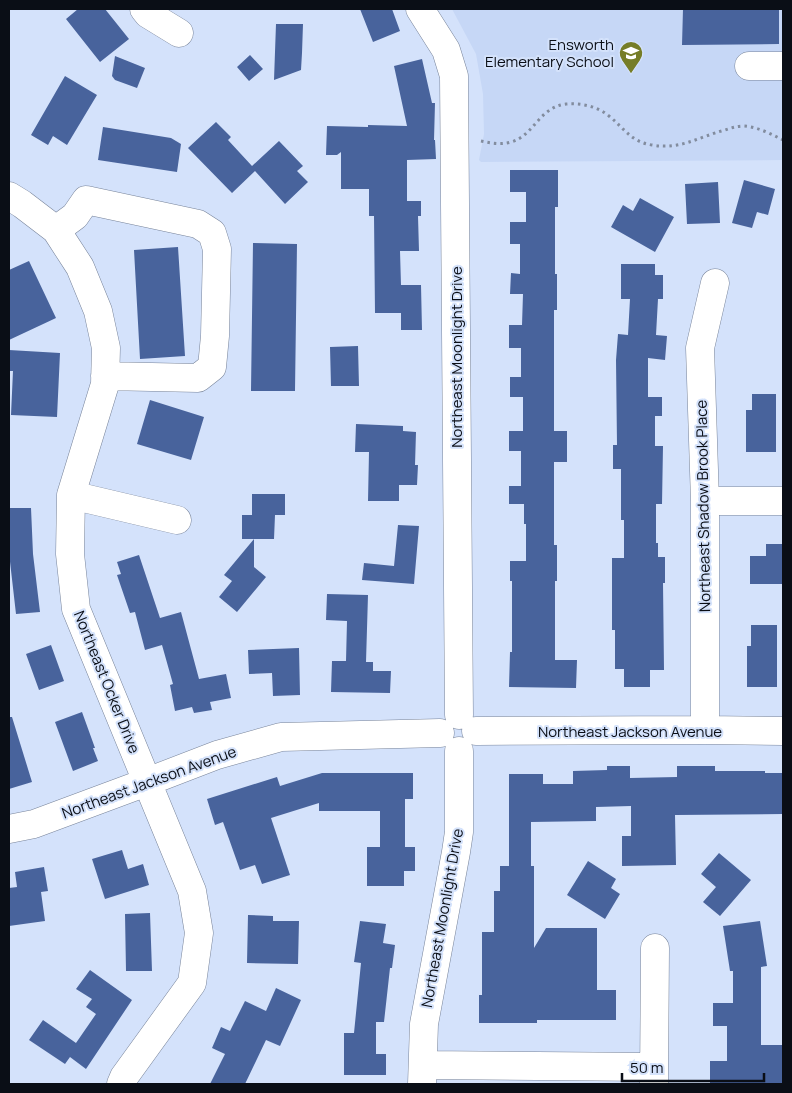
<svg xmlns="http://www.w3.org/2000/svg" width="792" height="1093" font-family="Manrope,sans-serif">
	<rect width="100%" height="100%" fill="#d4e2fb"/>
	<!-- built -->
	<path fill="#c6d7f6" d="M452 9H783V160L481 162 479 160 484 134 483 94 476 54Z"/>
	<!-- building -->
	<path fill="#48639c" d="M78 9H105L129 39 100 62 66 19Z
		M360 9H392L400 31 373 42Z
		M683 9H779V44L682 45Z
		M276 24H303L302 53 301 70 274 80Z
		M250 55 263 69 249 81 237 67Z
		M115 56 145 68 137 88 115 80 112 76Z
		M422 59 432 103H435L434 140H435L436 159 407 160V201H421V216H418L419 251H400L401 285H421L422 330H401V313H375L374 216H369V189H341V152L337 155H326L327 126 368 127V125L407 126 394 66Z
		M65 76 97 95 67 145 53 136 48 145 31 135Z
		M216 122 231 137 228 140 252 166 279 141 303 166 297 171 308 182 285 204 255 171 232 193 188 148Z
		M103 127 171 138 181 144 177 172 98 160Z
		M510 170H558V207H555V274H557V310H554V431H567V462H554V545H557V581H555V660H577L576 688 509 687 510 652H512V581H510V561H526V524H524V504H509V486H521V451H509V431H523V397H510V377H521V348H509V325H522L523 294H510L511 273 520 274V244H510V222H526V192H510Z
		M744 180 775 189 768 215 757 212 752 228 732 223Z
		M718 182 720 223 687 224 685 184Z
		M640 198 674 217 655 252 611 227 623 205 633 211Z
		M253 243 297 244 295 391H251Z
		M178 247 185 356 140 359 134 250Z
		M29 261 56 318 9 340V270Z
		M621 264H655V275H663V299H658L656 335 667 336 665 360 648 358V397H662V416H655V446H663L662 504H656V543H658V557H665V583H663L664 670H650V687H624V669H615V630H612V558H624V520H621V469H613V445H617L616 360 618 334 628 335 630 299H621Z
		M358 346 359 386H331L330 347Z
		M9 350 60 353 57 417 11 415 13 371H9Z
		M752 394H776V452H746V410H752Z
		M150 400 204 417 191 460 137 444Z
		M356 424 403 426V431L416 432 415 465H418L417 485H399V501H368L369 452H355Z
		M252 494H285V515H275L274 539H254V567L266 577 237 612 219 597 232 581 224 575 254 539H242V515H252Z
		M9 508H31L33 554 40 612 16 614 9 553Z
		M398 525 419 526 414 584 362 580 364 563 394 566Z
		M766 544H783V584H750V556H766Z
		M139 555 160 618 181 612 199 679 226 674 231 698 210 702 212 710 194 713 192 707 175 711 170 685 173 684 162 645 145 650 135 612 130 613 117 575 121 574 117 562Z
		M327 594 368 595 366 662H373V671H391L390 693 331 692 332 661H346L347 621 326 620Z
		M751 625H777V687H747V646H751Z
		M51 645 64 681 39 690 26 654Z
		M299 648 300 695 273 696 272 673 249 674 248 650Z
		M82 712 95 748H93L98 761 73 771 55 722Z
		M9 717H12L32 782 9 789Z
		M607 766H630V778L677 777V766H715V771H765V773H783V814L675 815 676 865 622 866V836H631V806L596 807V821L531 822V866H534V948L546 928H597V990H616V1020H537V1023H479V995H482V932H494V891H500V866H509V774H543V784H573V771L607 770Z
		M322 773H413V799H405V847H415V871H404V886H367V847H380V811H319V803L271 818 290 875 262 884 255 865 240 870 223 822 215 825 207 799 277 777 280 786Z
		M122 850 128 869 143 864 149 885 105 899 92 859Z
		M719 853 751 880 720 916 703 902 716 887 701 874Z
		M588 861 616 879 611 888 620 894 605 919 567 895Z
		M44 867 48 891 41 892 45 921 9 926V888L17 887 15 872Z
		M150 913 152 971H126L125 914Z
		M248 915 273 916V921H299L298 964 247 963Z
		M360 921 386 924 383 943 395 945 392 968H390L384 1022H376V1054H386V1075H344V1033H354L361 963 354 962Z
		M760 921 767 966 761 967V1045H783V1083H710V1061H727V1026H713V1003H733V971H730L723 926Z
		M90 970 132 1000 86 1069 70 1057 65 1064 29 1040 43 1020 76 1043 96 1014 86 1007 92 999 76 989Z
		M276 988 301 1000 280 1046 266 1040 245 1084H210L225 1054 212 1048 221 1027 230 1031 245 1001 266 1011Z"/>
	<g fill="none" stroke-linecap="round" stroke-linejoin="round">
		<!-- minor casing -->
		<g stroke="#78849a" stroke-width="29">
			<path id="minor" d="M144 9 148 14 179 33
				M420 9 446 50 454 76 459 715
				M749 66H783
				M9 196 22 204 56 230 80 267 98 311 106 348 105 384 71 495 70 554 76 609 192 891 199 933 192 983 124 1077 121 1084
				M56 230 75 216 86 200 198 224 212 233 217 249 215 336 212 367 198 378 105 376
				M71 495 177 520
				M705 501H783
				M705 730V501L700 348 715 283
				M476 731 705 730 783 731
				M9 829 34 824 147 782 217 755 281 737 440 733
				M423 1065 653 1067
				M422 1084 424 1024 456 852 459 832V751
				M654 1084 655 948"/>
		</g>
		<!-- path -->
		<path stroke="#828c9e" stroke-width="3" stroke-dasharray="2.5 4" stroke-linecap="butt" d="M481 141C491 143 501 145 511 142 534 136 539 107 566 104 581 103 597 106 609 116 624 128 631 142 652 145 681 150 698 137 725 130 731 128 737 126 744 126 758 127 771 134 783 140"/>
		<!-- minor -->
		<use href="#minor" stroke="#fff" stroke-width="28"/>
	</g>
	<!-- icons -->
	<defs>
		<g id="school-pin" transform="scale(1.25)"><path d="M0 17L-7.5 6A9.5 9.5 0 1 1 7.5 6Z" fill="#767d27" stroke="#d4e2fb"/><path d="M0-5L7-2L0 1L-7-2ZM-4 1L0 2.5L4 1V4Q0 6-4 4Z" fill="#fff"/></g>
	</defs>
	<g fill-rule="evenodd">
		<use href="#school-pin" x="631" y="53"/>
	</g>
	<g text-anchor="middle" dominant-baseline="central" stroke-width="4" stroke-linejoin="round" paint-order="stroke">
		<!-- poi labels -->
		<g font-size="15" fill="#0a0e16" stroke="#d4e2fb" text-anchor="end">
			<text x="614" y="44">Ensworth<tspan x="614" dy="17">Elementary School</tspan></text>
		</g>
		<!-- street labels -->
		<g font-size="15" fill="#0a0e16" stroke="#d4e2fb">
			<text transform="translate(456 357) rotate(-90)">Northeast Moonlight Drive</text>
			<text transform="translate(703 506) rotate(-91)">Northeast Shadow Brook Place</text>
			<text transform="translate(107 682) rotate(68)">Northeast Ocker Drive</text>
			<text x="630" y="731">Northeast Jackson Avenue</text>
			<text transform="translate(149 782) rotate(-20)">Northeast Jackson Avenue</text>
			<text transform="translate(442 918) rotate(-80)">Northeast Moonlight Drive</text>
		</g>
	</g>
	<!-- border -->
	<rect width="792" height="1093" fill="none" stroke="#0a0e16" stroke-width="20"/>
	<!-- scale -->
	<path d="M622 1073v8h142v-8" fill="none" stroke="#0a0e16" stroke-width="2.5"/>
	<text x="630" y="1073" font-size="15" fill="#0a0e16" stroke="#d4e2fb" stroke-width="4" paint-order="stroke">50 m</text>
</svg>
